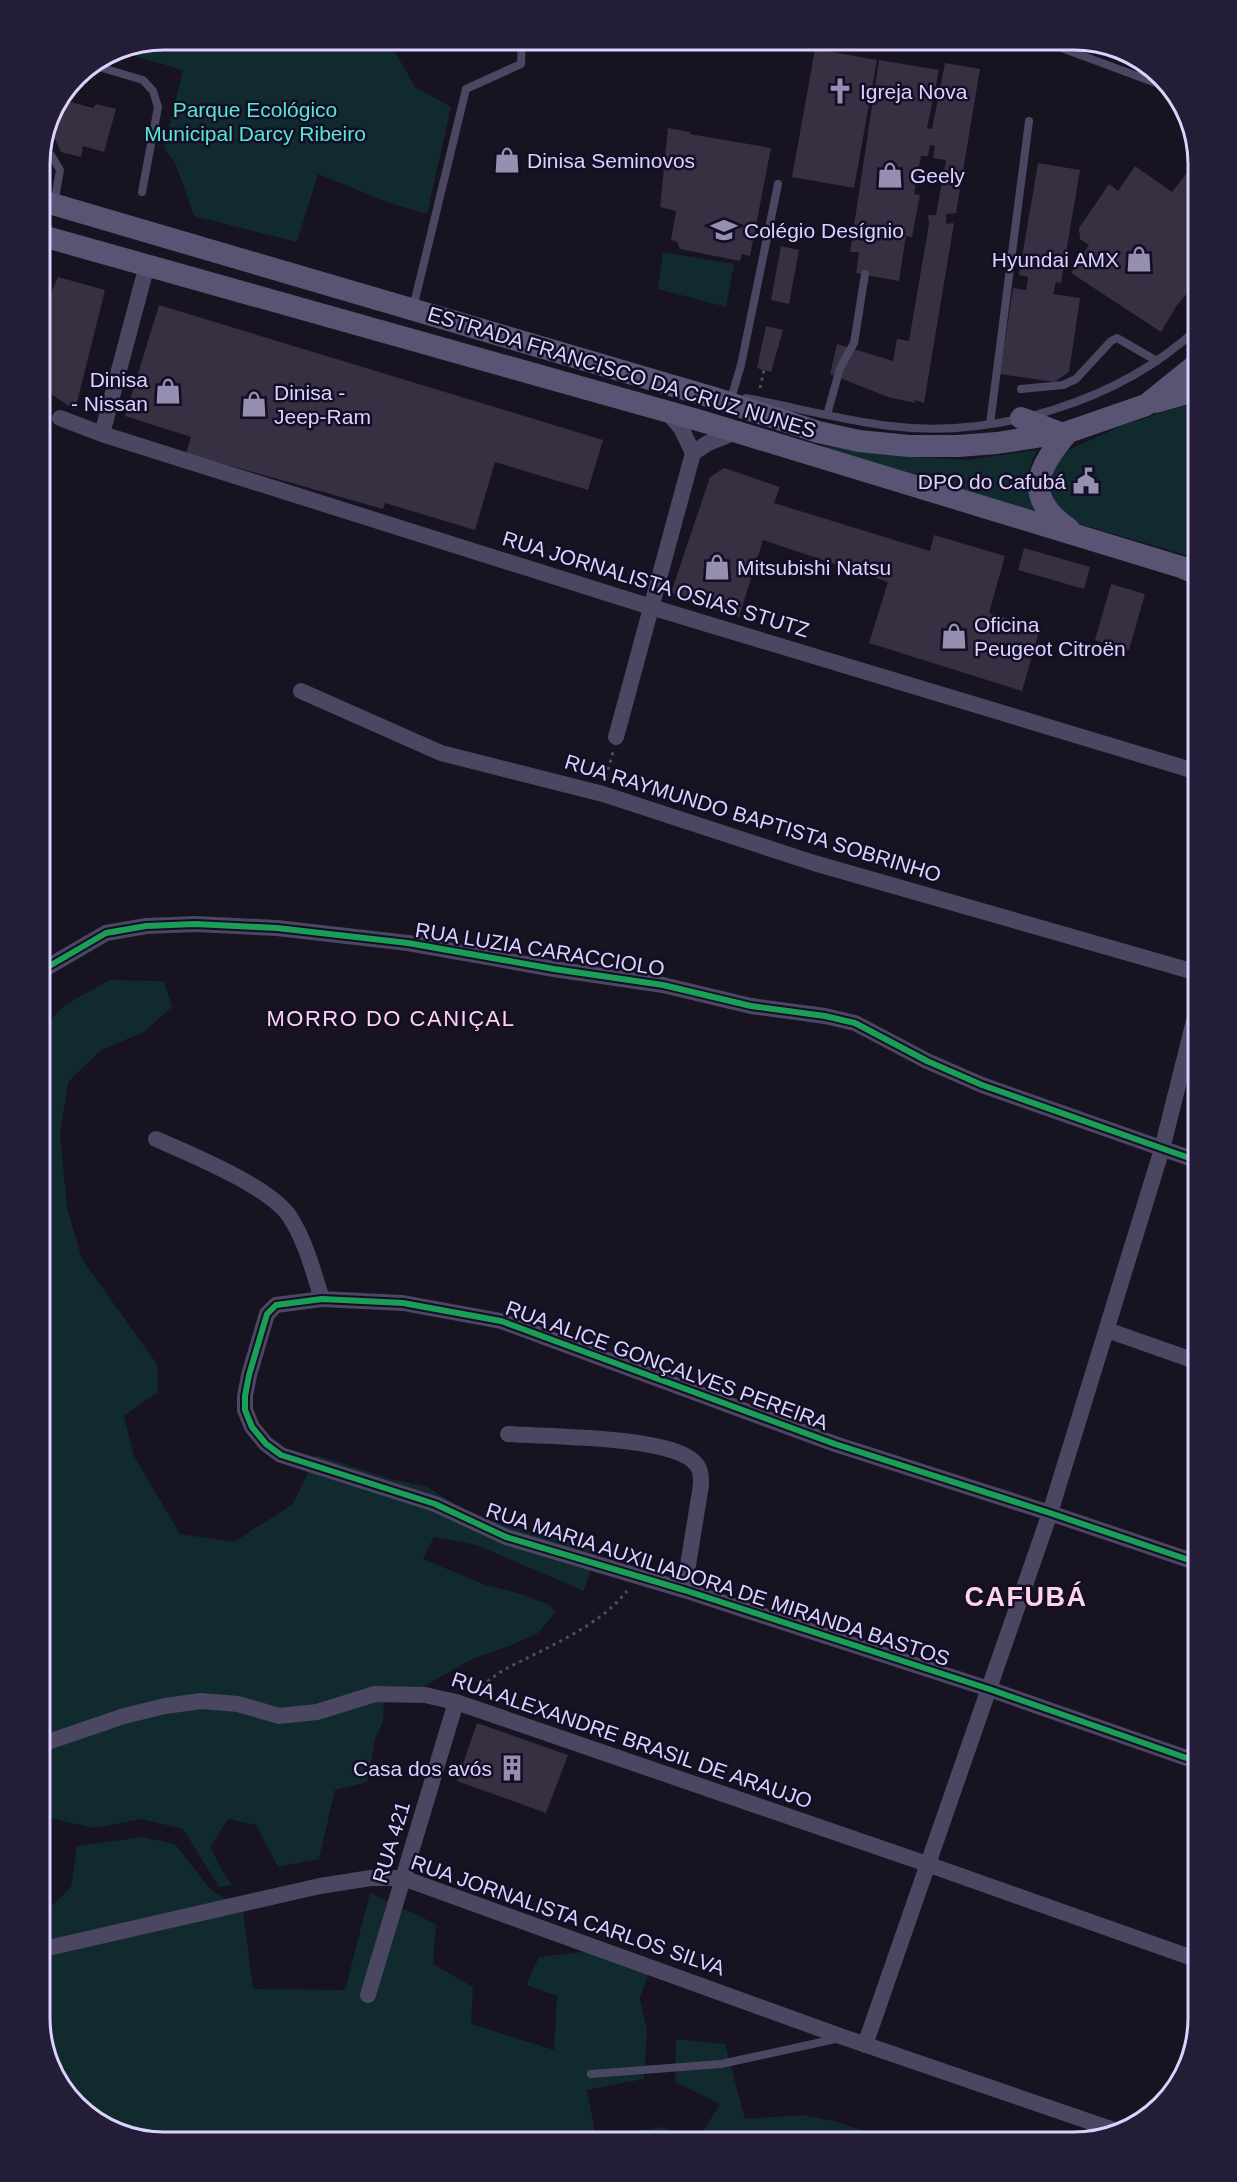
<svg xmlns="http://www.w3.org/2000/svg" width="1237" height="2182" font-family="Helvetica,sans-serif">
	<rect width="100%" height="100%" fill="#171320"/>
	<!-- green -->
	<path fill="#102a2e" d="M163 39H391L390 43 415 87 451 107 427 214 387 202 318 174 297 242 194 216 176 165 164 148 183 70 114 50Z
		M663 252 734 264 726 307 658 289Z
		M1198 405V555H1186L1076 523 1057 509 1049 485 1053 463 1064 452 1123 425 1183 406Z
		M808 444 906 456 966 460 1037 450C1024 474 1029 489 1036 515Z
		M109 980 164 981 172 1007 144 1032 101 1050 68 1082 60 1135 67 1207 82 1259 157 1364 158 1392 124 1416 134 1456 180 1534 234 1542 293 1504 316 1455 391 1479 427 1487 475 1516 598 1550 584 1591 476 1545 434 1537 423 1559 486 1585 518 1593 550 1605 555 1613 538 1633 512 1645 472 1659 423 1687H397L384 1704 383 1722 375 1739 367 1782 335 1790 319 1859 278 1867 256 1825 228 1819 210 1847 225 1876 233 1885 219 1887 183 1829 141 1819 94 1828 49 1818 39 1803V1031L65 1005Z
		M143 1837 175 1844 211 1890 243 1910 253 1989 345 1990 370 1893 436 1924 433 1964 473 1987 471 2024 554 2050 557 1996 526 1985 539 1957 591 1951 650 1969 640 1999 647 2030 644 2079 587 2090 596 2138 662 2127 695 2143H156L95 2122 52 2073 39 2019V1918L71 1887 77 1846Z
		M676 2039 725 2044 745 2119 803 2115 834 2121 900 2143H696L720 2104 675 2082Z"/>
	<!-- building -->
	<path fill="#363042" d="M815 49 877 60 854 188 792 177Z
		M879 60 939 70 927 128 932 129 945 63 980 69 956 213 946 214V224L954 223 924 403 915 400V403L888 397 830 374 837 344 893 361 897 339 909 341 929 224 928 215H936L946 160 933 158 935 146 930 145 928 156H921L914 194 920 195 912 237 906 236 899 281 856 273 859 252H850Z
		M60 99 93 108 96 104 116 109 104 152 83 146 81 157 61 152 55 139 44 136 49 115Z
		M668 128 690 132V134L771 148 750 256 742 254 740 261 680 249 677 242 671 240 676 211 660 207Z
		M1038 163 1080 170 1061 283 1056 282 1053 294 1080 298 1069 372 1054 382 1000 374 1013 288 1026 290 1028 277 1019 275Z
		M1135 166 1172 192 1190 169 1198 174V203L1196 205 1198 206V281L1177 305 1161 332 1071 273 1089 245 1080 239 1079 228 1109 184 1118 191Z
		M781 246 799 250 789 304 771 300Z
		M58 277 105 290 75 410 39 386V305L45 307Z
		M159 305 603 440 588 490 495 462 475 530 385 503 383 509 186 453 191 437 125 416Z
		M766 326 783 330 771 372 757 368Z
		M724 468 780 487 774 503 930 551 934 535 1005 556 989 613 1040 628 1022 691 869 643 888 582 763 540 739 617 671 593 710 477Z
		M1024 548 1090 567 1084 589 1018 570Z
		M1111 584 1145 594 1129 650 1095 640Z
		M477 1723 568 1755 546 1813 457 1781Z"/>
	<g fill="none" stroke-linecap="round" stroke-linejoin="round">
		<!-- path -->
		<path stroke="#465162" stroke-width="3" stroke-dasharray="3 4.5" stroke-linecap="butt" d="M760 388 764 370
			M606 777 613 752
			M475 1690C484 1684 493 1677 502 1671 542 1649 598 1628 627 1591"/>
		<!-- lane -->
		<path stroke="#4b4661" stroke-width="8" d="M1037 39 1167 87
			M92 65 143 80 153 91 158 107 142 192
			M40 151 51 155 60 170 54 204
			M413 308 466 89 521 64 522 39
			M1021 389 1063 385 1076 379 1111 341 1117 338 1157 361
			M732 395 741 365 778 184
			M746 398C794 407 841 420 890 426 996 439 1120 401 1198 328
			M827 415 840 368 854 343 865 274
			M990 424 1029 121
			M591 2074 721 2064 840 2038"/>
		<!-- street -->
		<path stroke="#4b4661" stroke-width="16" d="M667 412 681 428 693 453 708 443 736 432
			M60 418 102 434 147 265
			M102 434 651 607 1198 772
			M301 691 441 753 603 794 814 863 1198 973
			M616 737 693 453
			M39 972 106 933 146 926 195 924 277 928 408 943 554 969 663 985 751 1006 825 1016 855 1023 927 1061 982 1085 1198 1161
			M156 1139C190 1154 271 1187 290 1217 306 1242 313 1271 322 1299
			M1107 1330 1198 1362
			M508 1434C549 1437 662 1436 692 1460 701 1467 701 1475 701 1485L684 1590
			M39 1745 124 1716 165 1706 201 1701 238 1704 279 1716 317 1712 375 1694 425 1695 456 1702 927 1864 1198 1960
			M1198 1762 989 1689 684 1590 506 1537 435 1504 281 1455 266 1444 252 1427 245 1410V1396L249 1375 267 1314 276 1305 322 1299 403 1303 501 1321 835 1444 1050 1513 1198 1563
			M39 1950 320 1886 371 1878H403L843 2037 1120 2132
			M368 1995 456 1702
			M865 2045 1050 1513 1162 1149 1198 1005"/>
		<!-- secondary -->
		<path stroke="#595474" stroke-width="22" d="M39 200 711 397 818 432 859 441 909 446H958L997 443 1068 432 1146 405 1198 363
			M39 235 701 421 1181 567 1198 574
			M1156 402 1184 394 1198 393
			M1021 418 1060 433
			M1068 432C1037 468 1022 497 1069 529"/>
		<!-- cycleway casing -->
		<g stroke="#140d26" stroke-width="10">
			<path id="cycleway" d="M39 972 106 933 146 926 195 924 277 928 408 943 554 969 663 985 751 1006 825 1016 855 1023 927 1061 982 1085 1198 1161
				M1198 1762 989 1689 684 1590 506 1537 435 1504 281 1455 266 1444 252 1427 245 1410V1396L249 1375 267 1314 276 1305 322 1299 403 1303 501 1321 835 1444 1050 1513 1198 1563"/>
		</g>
		<!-- cycleway -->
		<use href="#cycleway" stroke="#1a9f57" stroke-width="6"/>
	</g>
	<!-- icons -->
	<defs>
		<g id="church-bare" transform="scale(2.07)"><path d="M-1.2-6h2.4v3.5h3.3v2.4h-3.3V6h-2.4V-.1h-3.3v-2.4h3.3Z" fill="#978fb1" stroke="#140d26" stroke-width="2.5" paint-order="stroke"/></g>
		<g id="shop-bare" transform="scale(2.07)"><path d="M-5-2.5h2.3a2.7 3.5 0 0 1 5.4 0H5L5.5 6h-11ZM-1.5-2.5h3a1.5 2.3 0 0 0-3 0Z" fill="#978fb1" stroke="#140d26" stroke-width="2.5" paint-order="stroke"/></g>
		<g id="school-bare" transform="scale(2.07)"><path d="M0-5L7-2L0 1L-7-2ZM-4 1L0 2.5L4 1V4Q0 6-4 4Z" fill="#978fb1" stroke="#140d26" stroke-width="2.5" paint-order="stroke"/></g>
		<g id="civic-bare" transform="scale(2.07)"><path d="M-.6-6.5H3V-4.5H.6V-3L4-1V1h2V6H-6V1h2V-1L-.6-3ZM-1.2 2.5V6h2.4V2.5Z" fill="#978fb1" stroke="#140d26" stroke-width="2.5" paint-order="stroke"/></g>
		<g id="building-bare" transform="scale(2.07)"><path d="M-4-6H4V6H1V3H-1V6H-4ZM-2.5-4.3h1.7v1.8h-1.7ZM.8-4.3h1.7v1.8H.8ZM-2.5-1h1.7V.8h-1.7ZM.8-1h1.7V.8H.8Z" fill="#978fb1" stroke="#140d26" stroke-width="2.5" paint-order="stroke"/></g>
	</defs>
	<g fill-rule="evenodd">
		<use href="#church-bare" x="840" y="91"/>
		<use href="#shop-bare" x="507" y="160"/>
		<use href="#shop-bare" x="890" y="175"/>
		<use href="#school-bare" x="724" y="230"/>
		<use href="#shop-bare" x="1139" y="259"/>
		<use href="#shop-bare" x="168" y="391"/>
		<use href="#shop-bare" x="254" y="404"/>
		<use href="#civic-bare" x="1086" y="481"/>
		<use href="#shop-bare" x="717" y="567"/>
		<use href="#shop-bare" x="954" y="636"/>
		<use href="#building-bare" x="512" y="1768"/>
	</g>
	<g text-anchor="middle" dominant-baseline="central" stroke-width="5" stroke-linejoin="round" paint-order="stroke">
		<!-- poi labels -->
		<g font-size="21" fill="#dcd2ff" stroke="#140d26" text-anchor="start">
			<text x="860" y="91">Igreja Nova</text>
			<text x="527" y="160">Dinisa Seminovos</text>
			<text x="910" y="175">Geely</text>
			<text x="744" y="230">Colégio Desígnio</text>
			<text x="1119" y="259" text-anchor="end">Hyundai AMX</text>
			<text x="148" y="379" text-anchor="end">Dinisa<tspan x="148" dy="24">- Nissan</tspan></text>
			<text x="274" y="392">Dinisa -<tspan x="274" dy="24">Jeep-Ram</tspan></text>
			<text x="1066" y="481" text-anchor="end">DPO do Cafubá</text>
			<text x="737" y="567">Mitsubishi Natsu</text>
			<text x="974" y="624">Oficina<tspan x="974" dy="24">Peugeot Citroën</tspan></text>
			<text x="492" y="1768" text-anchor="end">Casa dos avós</text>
		</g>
		<!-- park labels -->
		<g font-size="21" fill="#54e8d4" stroke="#140d26">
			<text x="255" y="109">Parque Ecológico<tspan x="255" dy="24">Municipal Darcy Ribeiro</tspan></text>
		</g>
		<!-- street labels -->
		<g font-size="21" fill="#dcd2ff" stroke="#140d26">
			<text transform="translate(622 372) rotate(17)">ESTRADA FRANCISCO DA CRUZ NUNES</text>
			<text transform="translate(656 584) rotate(17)">RUA JORNALISTA OSIAS STUTZ</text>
			<text transform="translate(753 818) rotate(17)">RUA RAYMUNDO BAPTISTA SOBRINHO</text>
			<text transform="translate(540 949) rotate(9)">RUA LUZIA CARACCIOLO</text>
			<text transform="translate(667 1365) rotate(20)">RUA ALICE GONÇALVES PEREIRA</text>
			<text transform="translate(718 1584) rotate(18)">RUA MARIA AUXILIADORA DE MIRANDA BASTOS</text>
			<text transform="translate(632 1740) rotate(19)">RUA ALEXANDRE BRASIL DE ARAUJO</text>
			<text transform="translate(391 1842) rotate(-73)">RUA 421</text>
			<text transform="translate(568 1915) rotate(19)">RUA JORNALISTA CARLOS SILVA</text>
		</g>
		<!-- neighbourhood labels -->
		<g font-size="22" letter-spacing="1.5" fill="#ffd4ea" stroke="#140d26">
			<text x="391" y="1018">MORRO DO CANIÇAL</text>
		</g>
		<!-- district labels -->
		<g font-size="27" font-weight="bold" letter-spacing="1.5" fill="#ffd4ea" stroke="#140d26">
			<text x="1026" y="1597">CAFUBÁ</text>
		</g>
	</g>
	<!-- crop -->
	<path d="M0 0H1237V2182H0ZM164 50H1074A114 114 0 0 1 1188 164V2018A114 114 0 0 1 1074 2132H164A114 114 0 0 1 50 2018V164A114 114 0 0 1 164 50Z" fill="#241d37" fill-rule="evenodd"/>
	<path fill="none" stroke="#dcd2ff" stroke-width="3" d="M164 50H1074A114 114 0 0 1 1188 164V2018A114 114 0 0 1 1074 2132H164A114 114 0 0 1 50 2018V164A114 114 0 0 1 164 50Z"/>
</svg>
